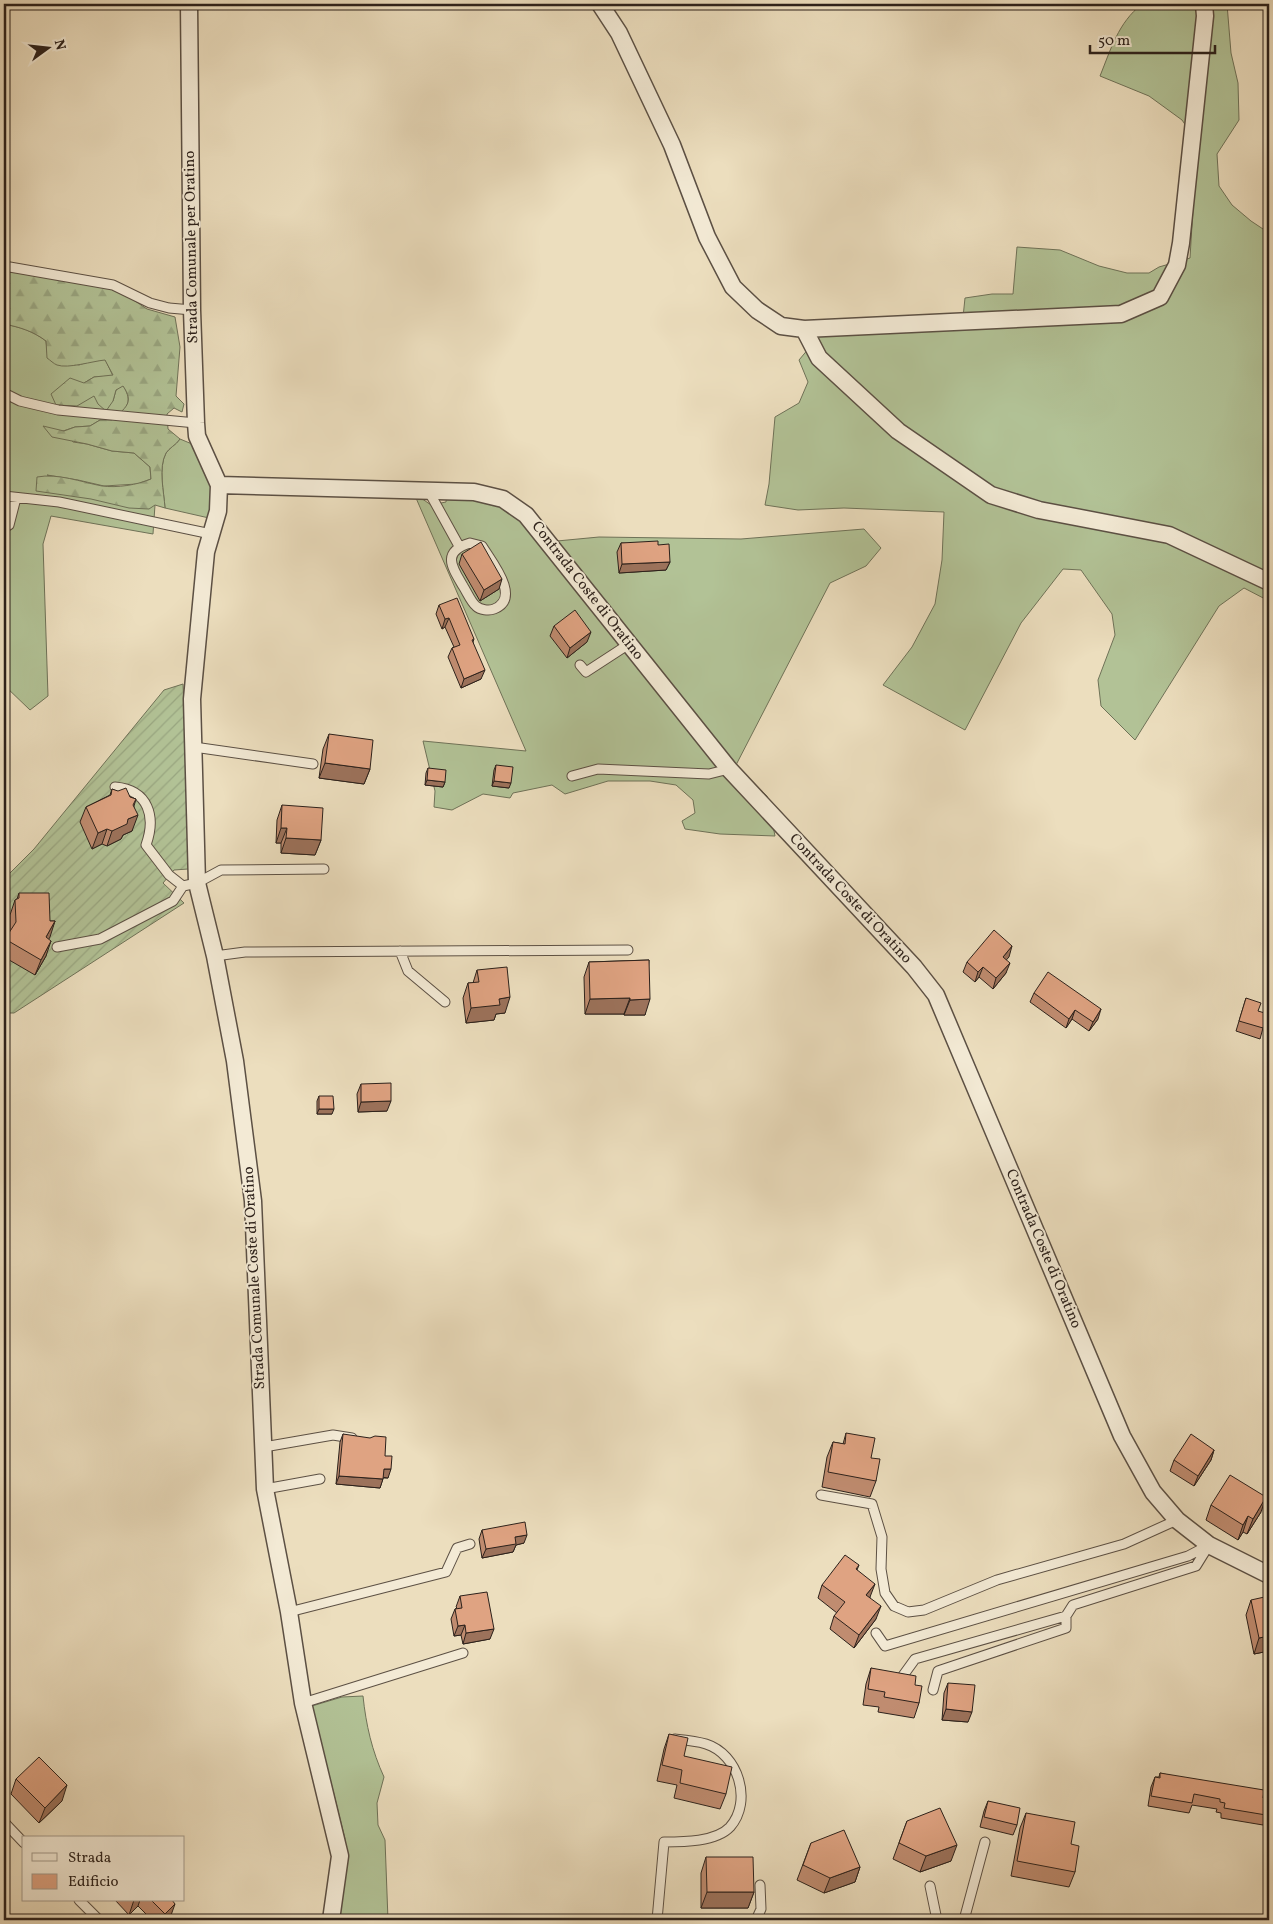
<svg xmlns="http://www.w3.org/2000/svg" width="1273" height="1924" font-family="Vollkorn,serif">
	<defs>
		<pattern id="forest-firs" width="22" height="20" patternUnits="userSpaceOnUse" patternTransform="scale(1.25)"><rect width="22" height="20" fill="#b2c296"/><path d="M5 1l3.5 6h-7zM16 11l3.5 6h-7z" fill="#99a681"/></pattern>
		<pattern id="garden-furrows" width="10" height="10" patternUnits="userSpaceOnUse" patternTransform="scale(1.25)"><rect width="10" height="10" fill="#b2c296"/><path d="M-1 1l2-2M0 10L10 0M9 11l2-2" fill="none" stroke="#99a681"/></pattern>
	</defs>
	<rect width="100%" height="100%" fill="#ecdebe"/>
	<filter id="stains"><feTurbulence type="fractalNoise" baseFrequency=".004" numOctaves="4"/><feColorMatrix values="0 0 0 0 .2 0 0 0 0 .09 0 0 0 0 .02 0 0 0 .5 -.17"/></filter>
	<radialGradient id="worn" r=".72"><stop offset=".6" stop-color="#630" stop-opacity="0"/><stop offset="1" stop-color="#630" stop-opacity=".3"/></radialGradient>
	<!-- grass -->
	<path fill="#b2c296" stroke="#6f7258" d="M1142 4H1227L1231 53 1238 83 1239 120 1217 154 1219 186 1232 205 1251 221 1269 233V601L1244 588 1219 606 1135 740 1101 706 1098 680 1115 635 1112 614 1081 570 1063 569 1021 623 965 730 883 685 912 647 935 604 942 560 944 512 844 508 798 510 765 505 769 484 775 417 799 403 808 382 799 360 820 335 962 327 965 298 992 294H1013L1017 247 1060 250 1099 266 1127 273H1149L1159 267 1190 258 1197 142 1182 120 1149 96 1100 76C1111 49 1118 23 1142 4Z
		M4 324C20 327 33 331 46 341L48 358 79 365 90 361 105 359 113 376 94 377 84 383 94 395 113 401 116 390 123 385C134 404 126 408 112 420H100L90 426 75 427 63 431 73 442 87 444 112 451 134 453 150 467 151 479 137 484 104 486 78 480 47 475 155 505 153 534 51 516 43 544 48 696 30 710 4 685Z
		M180 439 192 444 211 487 209 518 165 508C164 492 158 468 166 453 169 448 176 445 180 439Z
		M447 493 503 501 557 541 599 537 741 539 864 529 881 548 866 566 830 583 736 765 767 796 775 836 720 834 685 829 682 821 695 813 693 800 676 785 650 781H608L565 794 552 785 513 793 510 798 483 794 452 810 434 807 435 791 423 741 526 751 416 498H421L431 505 446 502Z
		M363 1696C366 1725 372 1751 384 1777L377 1803 378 1825 385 1840 388 1920H339L345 1864V1839L312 1706 342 1697Z"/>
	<!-- forest -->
	<path fill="url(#forest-firs)" stroke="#6f7258" d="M4 269 110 287 129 297 147 309 175 317 180 347 176 396 184 404 182 412 174 408 167 414 168 429 180 439C176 445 169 448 166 453 158 468 164 492 165 508L155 505 149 509 129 508 91 499 36 491 37 477C58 473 81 482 102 486 117 488 137 485 151 479L150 467 134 453 112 451 87 444 52 437 43 426 64 431 75 427 90 426 100 420H112C125 408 135 403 123 386L116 390 113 401 106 411 98 404 94 396 77 406 56 405 51 394 70 378 84 383 94 377 113 375 105 360C93 361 68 369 57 365 54 364 50 360 47 358L46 341C33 331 19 327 4 324Z"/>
	<!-- garden -->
	<path fill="url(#garden-furrows)" stroke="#6f7258" d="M183 684 191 864 188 869 174 870 163 883 184 903 14 1013H4V879L34 849 164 690Z"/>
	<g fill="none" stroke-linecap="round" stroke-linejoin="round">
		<!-- service casing -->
		<g stroke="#5c5044" stroke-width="11">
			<path id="service" d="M4 266 113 285 150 303 169 308 192 310
				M4 393 20 401 58 410 196 423
				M428 490 459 546
				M4 496 59 502 211 534
				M4 528 9 525 16 498
				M470 543 482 546C491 561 522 598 494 609 489 611 480 610 476 606 471 602 467 592 463 586 452 567 441 552 470 543Z
				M580 665 586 672 629 644
				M194 747 313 764
				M572 776 598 769 709 774 729 769
				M115 787C149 790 156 817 146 845L169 875 183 886 197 883 221 870 324 869
				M57 947 100 939 173 901 183 886
				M400 951 408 971 445 1002
				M215 956 245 952 628 950
				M264 1447 333 1435 352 1438
				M265 1489 320 1479
				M1269 1494 1267 1501 1269 1515
				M821 1495 872 1504 882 1537 881 1569 885 1593 894 1606 908 1612 924 1610 997 1580 1124 1544 1177 1520
				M289 1612 446 1572 457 1548 470 1544
				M876 1633 885 1646 1188 1556 1209 1545 1196 1566 1073 1605 1066 1616 915 1659 902 1677
				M933 1690 938 1671 1066 1628V1616
				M303 1703 463 1653
				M4 1822 24 1843
				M930 1886 937 1920
				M79 1900 99 1920
				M657 1920 664 1842C683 1842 716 1842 730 1827 753 1801 738 1754 706 1744 696 1741 685 1740 675 1739
				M756 1920 761 1909 760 1885
				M964 1920 985 1842"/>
		</g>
		<!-- minor casing -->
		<g stroke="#5c5044" stroke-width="19">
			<path id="minor" d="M189 4 192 310 196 423 197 436 219 485 218 511 206 552 192 699 197 883 215 956 235 1061 253 1201 265 1489 289 1612 303 1703 340 1856 331 1920
				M600 4 619 33 672 145 707 237 733 287 757 310 781 326 804 329 1121 314 1160 297 1177 265 1181 243 1205 16 1204 4
				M804 329 819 358 898 431 991 495 1039 510 1169 535 1269 582
				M219 485 474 492 503 499 526 515 729 769 914 967 936 995 1122 1436 1153 1492 1177 1520 1209 1545 1269 1575"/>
		</g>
		<!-- service -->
		<use href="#service" stroke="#f3ead5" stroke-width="9"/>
		<!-- minor -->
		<use href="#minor" stroke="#f3ead5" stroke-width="16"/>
	</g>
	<!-- wall -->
	<path fill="#c08c70" stroke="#2c211b" d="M621 543 658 545 670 562 666 570 619 573 617 552Z
		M462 554 499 589 480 601 459 564Z
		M439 605 474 639 473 642 481 679 461 688 448 657 452 648 454 647 445 627 442 629 436 614Z
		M554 626 587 642 567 658 550 636Z
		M329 734 370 769 364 784 319 778 323 749Z
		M496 765 509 788 492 786 494 770Z
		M428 768 445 782 443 787 425 785 426 773Z
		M112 789 130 797 136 799 134 806 132 831 123 835 121 839 107 846 102 844 92 849 80 822 86 807 110 795Z
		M282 805 321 840 315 855 281 853V843H276L277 820Z
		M19 893 50 921H55L48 939 46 956 35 975 4 957V942L10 931V915L15 900 17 899Z
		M1009 957 1006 959V973L993 989 979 977 975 982 963 972 967 962Z
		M649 960 645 1015H624V1014H585L584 977 589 962Z
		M477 970 505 1013 496 1014 494 1020 466 1023 463 998 468 983H473Z
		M1034 993 1098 1019 1089 1031 1072 1019 1066 1028 1030 1002Z
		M1246 998 1258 1011 1263 1028 1260 1039 1236 1031Z
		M361 1084 387 1111 358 1112 357 1094Z
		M319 1096 332 1114H317V1101Z
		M846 1433 871 1458 876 1481 870 1497 822 1487 827 1457 833 1442 843 1444Z
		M343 1434 385 1456 388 1478H383L380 1488 336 1484 340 1442Z
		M1214 1450 1211 1460 1194 1486 1170 1471 1174 1460Z
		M1211 1505 1261 1512 1247 1534 1243 1532 1238 1540 1206 1520Z
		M482 1530 524 1543 516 1545 513 1552 482 1558 479 1539Z
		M859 1565 857 1570 870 1597V1598L876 1619 854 1648 830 1629 834 1616 837 1613 818 1598 822 1585Z
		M460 1596 490 1639 463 1644 461 1635 454 1636 451 1619 455 1609 457 1608 456 1607Z
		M1251 1600 1269 1651 1254 1654 1246 1615Z
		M871 1668 915 1685 919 1703 914 1718 878 1712 879 1707 863 1705 866 1684Z
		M948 1683 968 1722 942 1720 944 1693Z
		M669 1734 684 1756 726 1794 720 1809 674 1798 677 1785 657 1781 664 1749Z
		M1160 1773 1263 1798 1266 1815 1263 1825 1221 1818V1813L1216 1812 1217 1809 1192 1805 1189 1813 1148 1806 1151 1787 1155 1777H1159Z
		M16 1779 62 1801 39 1823 11 1794Z
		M988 1801 1017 1825 1013 1835 980 1827 984 1811Z
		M1026 1813 1071 1844 1075 1872 1069 1887 1011 1876 1020 1828Z
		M907 1821 951 1861 920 1872 893 1859Z
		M811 1843 860 1867 855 1882 824 1893 797 1880Z
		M706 1857 754 1892 748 1908H701V1873Z
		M115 1900H172L170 1918 168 1920H152L138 1906 129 1915Z"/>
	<!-- shaded-wall -->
	<path fill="#9c725b" stroke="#2c211b" d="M670 562 666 570 619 573 622 564Z
		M502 579 499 589 480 601 484 590Z
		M449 618 445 627 442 629 445 619Z
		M591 632 587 642 567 658 570 648Z
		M485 670 481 679 461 688 464 679Z
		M325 763 370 769 364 784 319 778Z
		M427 780 445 782 443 787 425 785Z
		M494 781 511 783 509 788 492 786Z
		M138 815 132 831 123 835 121 839 107 846 112 831 128 819Z
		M281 828H287L281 843H276Z
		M107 829 102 844 92 849 98 833Z
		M286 838 321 840 315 855 281 853Z
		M55 921 50 937 41 953 46 937Z
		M51 941 46 956 35 975 41 960Z
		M1012 946 1009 957 1000 967 1003 957Z
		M1010 963 1006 973 993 989 996 978Z
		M983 967 979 977 975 982 978 972Z
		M510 997 505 1013 496 1014 494 1020 466 1023 471 1008 499 999Z
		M630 998 624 1014H585L590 999Z
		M650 999 645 1015H624L630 1000Z
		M1101 1009 1098 1019 1089 1031 1093 1022Z
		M1075 1010 1072 1019 1066 1028 1069 1019Z
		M391 1101 387 1111 358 1112 361 1102Z
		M319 1109H334L332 1114H317Z
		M1214 1450 1211 1460 1194 1486 1198 1476Z
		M384 1469H391L388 1478 381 1477Z
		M339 1476 383 1479 380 1488 336 1484Z
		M1266 1497 1261 1512 1247 1534 1253 1519Z
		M1248 1516 1243 1532 1238 1540 1243 1525Z
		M527 1535 524 1543 516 1545 513 1552 482 1558 486 1549 515 1537Z
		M875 1584 870 1597 862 1608 866 1595Z
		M881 1606 876 1619 854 1648 859 1635Z
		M465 1625 461 1635 454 1636 458 1626Z
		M494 1629 490 1639 463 1644 466 1633Z
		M1269 1636V1651L1254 1654 1259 1638Z
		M946 1709 972 1712 968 1722 942 1720Z
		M67 1785 62 1801 39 1823 45 1808Z
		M957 1845 951 1861 920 1872 926 1856Z
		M860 1867 855 1882 824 1893 830 1878Z
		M707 1892H754L748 1908H701Z
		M134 1900H140L138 1906 129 1915Z
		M175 1904 170 1918 168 1920H162L165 1914Z"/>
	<!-- building -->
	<path fill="#dfa382" stroke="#2c211b" d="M658 541V545L669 544 670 562 622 564 621 543Z
		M481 542 502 579 484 590 462 554Z
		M457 598 474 639 472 640 485 670 464 679 452 648 460 645 449 618 445 619 439 605Z
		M575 610 591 632 570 648 554 626Z
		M329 734 373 740 370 769 325 763Z
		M496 765 513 767 511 783 494 781Z
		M428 768 446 770 445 782 427 780Z
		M126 788 130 797 136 799 133 805 138 815 128 819 127 824 112 831 107 829 98 833 86 807 111 795 112 789 118 791Z
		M282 805 323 808 321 840 286 838 287 828H281Z
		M19 893H49L50 921H55L46 937 51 941 41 960 5 939 16 922 15 900 19 898Z
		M994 930 1012 946 1003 957 1010 963 996 978 983 967 978 972 967 962Z
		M649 960 650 999 630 1000V998L590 999 589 962Z
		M507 967 510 997 499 999 500 1005 471 1008 468 983 479 982 477 970Z
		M1048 972 1101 1009 1093 1022 1075 1010 1069 1019 1034 993Z
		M1246 998 1261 1003 1258 1011 1268 1014 1263 1028 1239 1021Z
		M391 1083V1101L361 1102V1084Z
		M319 1096H333L334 1109H319Z
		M846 1433 875 1438 871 1458 880 1459 876 1481 828 1472 833 1442 845 1444Z
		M343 1434 370 1438 375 1436 386 1437 385 1456H392L391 1469H384L383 1479 339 1476Z
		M1191 1434 1214 1450 1198 1476 1174 1460Z
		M1230 1475 1266 1497 1253 1519 1248 1516 1243 1525 1211 1505Z
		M525 1522 527 1535 515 1537 516 1544 486 1549 482 1530Z
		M845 1555 859 1565 856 1569 875 1584 866 1595 881 1606 859 1635 834 1616 845 1602 822 1585Z
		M487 1592 494 1629 466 1633 465 1625 458 1626 455 1609 462 1608 460 1596Z
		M1269 1596V1636L1259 1638 1251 1600Z
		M871 1668 916 1676 915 1685 922 1686 919 1703 884 1697 885 1692 868 1689Z
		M948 1683 975 1685 972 1712 946 1709Z
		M669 1734 688 1738 684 1756 732 1767 726 1794 680 1783 682 1770 662 1765Z
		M39 1757 67 1785 45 1808 16 1779Z
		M1160 1773 1264 1790 1263 1798 1269 1799 1266 1815 1224 1808 1225 1803 1220 1802V1799L1194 1794 1192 1803 1151 1796 1155 1777 1160 1778Z
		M988 1801 1020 1808 1017 1825 984 1817Z
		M940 1808 957 1845 926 1856 899 1843 907 1821Z
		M1026 1813 1075 1822 1071 1844 1079 1846 1075 1872 1017 1861Z
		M844 1830 860 1867 830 1878 803 1865 811 1843Z
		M706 1857H753L754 1892H707Z
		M151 1900H172L175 1904 165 1914Z"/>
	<g text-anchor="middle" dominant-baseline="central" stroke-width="4" stroke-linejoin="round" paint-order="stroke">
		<!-- street labels -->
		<g font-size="15" fill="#2c211b" stroke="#f3ead5">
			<text transform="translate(192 247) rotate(-91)">Strada Comunale per Oratino</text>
			<text transform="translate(587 591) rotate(52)">Contrada Coste di Oratino</text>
			<text transform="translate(850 899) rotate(47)">Contrada Coste di Oratino</text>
			<text transform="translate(1043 1249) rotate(67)">Contrada Coste di Oratino</text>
			<text transform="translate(255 1278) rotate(-93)">Strada Comunale Coste di Oratino</text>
		</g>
	</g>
	<!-- margin -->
	<rect width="1273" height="1924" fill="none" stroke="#ecdebe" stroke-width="20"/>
	<rect x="5" y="5" width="1263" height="1914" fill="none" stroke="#2c211b" stroke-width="2.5"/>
	<rect x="10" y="10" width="1253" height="1904" fill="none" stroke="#2c211b"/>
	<!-- legend -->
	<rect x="22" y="1836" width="162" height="65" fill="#f3ead5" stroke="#a39a8b"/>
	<rect x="32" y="1853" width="25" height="8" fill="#f3ead5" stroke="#a39a8b"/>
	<text x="68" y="1862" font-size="15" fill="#2c211b">Strada</text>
	<rect x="32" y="1874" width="25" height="15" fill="#dfa382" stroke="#a39a8b"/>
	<text x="68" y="1886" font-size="15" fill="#2c211b">Edificio</text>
	<!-- north arrow -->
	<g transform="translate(48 48) rotate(75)" stroke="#f3ead5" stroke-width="4" paint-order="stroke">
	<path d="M0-4L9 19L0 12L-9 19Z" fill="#2c211b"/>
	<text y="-8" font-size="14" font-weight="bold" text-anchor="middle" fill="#2c211b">N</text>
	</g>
	<!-- scale -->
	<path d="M1090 45v8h125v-8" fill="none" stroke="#2c211b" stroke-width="2.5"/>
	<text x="1098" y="45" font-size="15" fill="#2c211b" stroke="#f3ead5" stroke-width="4" paint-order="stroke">50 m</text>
	<rect width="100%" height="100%" filter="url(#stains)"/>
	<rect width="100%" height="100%" fill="url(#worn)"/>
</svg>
